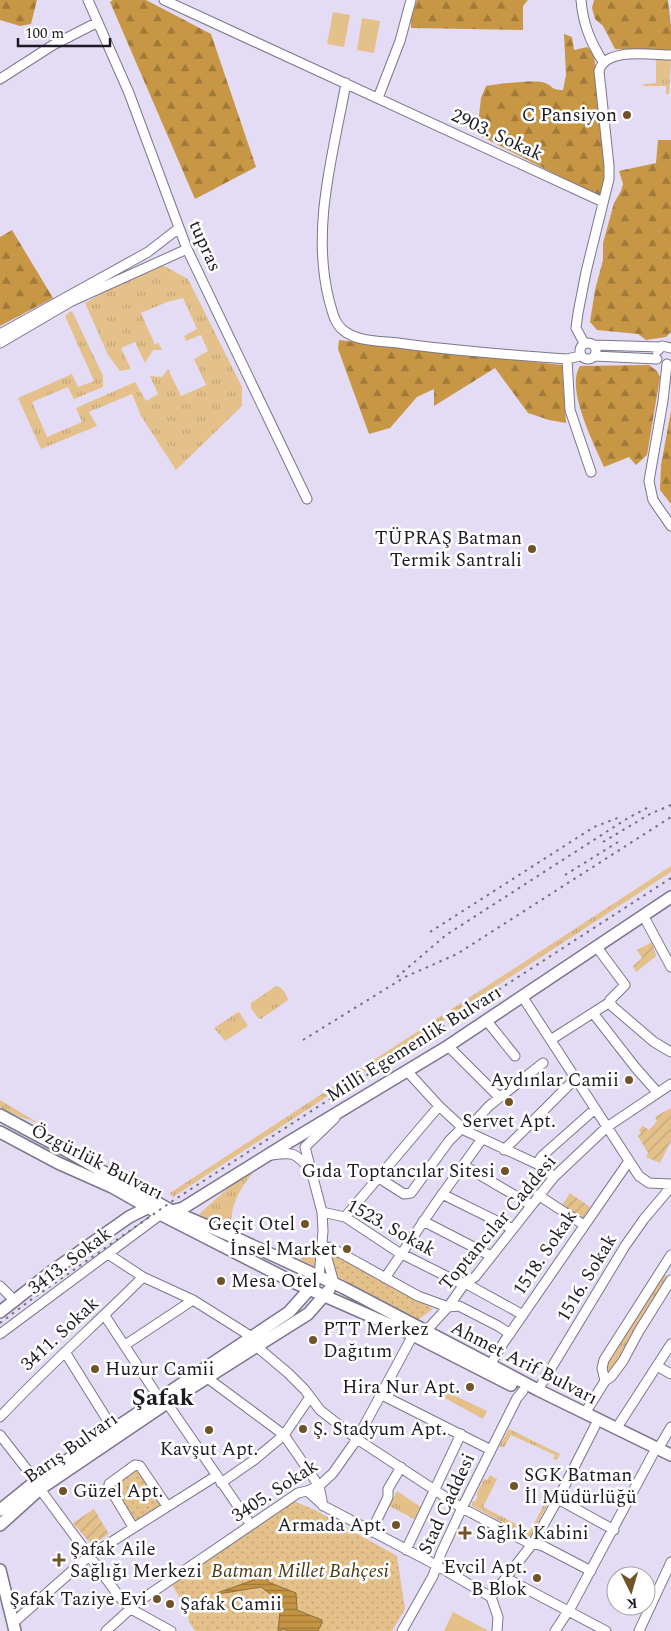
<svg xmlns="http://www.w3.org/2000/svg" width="671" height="1631" font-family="Spectral,serif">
	<defs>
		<pattern id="grass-tufts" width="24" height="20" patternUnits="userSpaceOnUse" patternTransform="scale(1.25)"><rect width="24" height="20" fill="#e4c18b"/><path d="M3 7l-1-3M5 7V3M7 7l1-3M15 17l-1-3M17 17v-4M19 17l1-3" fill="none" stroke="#c3a578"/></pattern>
		<pattern id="forest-firs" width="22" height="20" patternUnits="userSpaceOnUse" patternTransform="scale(1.25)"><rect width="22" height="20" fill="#c79746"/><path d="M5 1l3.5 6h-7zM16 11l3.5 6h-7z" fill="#a17a3a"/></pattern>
		<pattern id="park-dots" width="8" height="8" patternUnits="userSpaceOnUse" patternTransform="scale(1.25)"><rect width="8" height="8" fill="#e4c18b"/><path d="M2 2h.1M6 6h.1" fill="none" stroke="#c3a578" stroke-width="1.8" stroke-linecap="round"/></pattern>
		<pattern id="garden-furrows" width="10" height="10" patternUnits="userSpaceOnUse" patternTransform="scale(1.25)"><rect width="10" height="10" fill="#e4c18b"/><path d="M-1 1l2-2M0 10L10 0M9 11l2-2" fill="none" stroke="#c3a578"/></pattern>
		<pattern id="water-rules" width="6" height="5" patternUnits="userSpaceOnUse" patternTransform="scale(1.25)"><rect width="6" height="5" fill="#c39442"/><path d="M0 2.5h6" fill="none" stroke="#9e7837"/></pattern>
	</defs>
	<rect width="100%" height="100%" fill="#e4dcf5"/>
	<!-- grass -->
	<path fill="url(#grass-tufts)" d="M656 60H671L669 94H666V86H643L644 84 656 83Z
		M157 262 188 279 242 387V406L176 470 141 416 132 394 89 412 97 426 41 449 18 398 72 374 78 387 94 381 65 316 71 311 73 313 103 376V387L74 399 68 387 32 402 47 437 82 422 76 408 135 382 146 401 158 394 150 376 162 377 168 369 181 396 206 385 194 359 208 351 201 335 186 341 184 336 197 329 183 298 167 302 141 313 155 345 158 342 162 350H153L145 363 135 342 121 348 131 369 120 371 108 355 85 303Z
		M671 866V872L173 1197 170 1193Z
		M276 986C282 986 287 995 288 1000L261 1019 258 1018 251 1008V1003Z
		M238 1012 240 1013 248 1026 225 1041 214 1028Z
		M0 1100 40 1124 0 1109Z
		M251 1168 252 1174C238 1191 230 1207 231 1230L224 1228 199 1214Z
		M314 1239 316 1267 300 1260Z
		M664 1274 669 1279 612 1372 609 1371 607 1368V1365Z
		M445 1391 487 1411 483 1419 443 1397Z
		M509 1429 560 1454 557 1460 553 1459 555 1455 511 1435 504 1447H499Z
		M490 1475 497 1479 483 1507 530 1531 548 1497 551 1498 530 1537 472 1506V1501L475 1502 478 1496 476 1495 484 1479 487 1480Z
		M397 1491 421 1507 414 1519 389 1506Z"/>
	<!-- forest -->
	<path fill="url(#forest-firs)" d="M0 0H37L31 24 20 26 0 20Z
		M113 0H146L211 34 256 167 195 199 110 2Z
		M417 0H528L523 6V30L411 28V18Z
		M594 0H668L671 26V50L615 49 603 26 595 19 592 8Z
		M564 34 572 37 574 50 587 47 594 53 606 179 603 190 598 196 477 134 481 98 486 86C498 84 536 79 545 83 554 86 550 90 563 90L566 75Z
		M658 140H671V332L666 337 646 340 638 334 597 330 590 322 595 290 603 260V243L614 203 621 191 623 184 619 171 656 163Z
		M12 230 53 298 0 326V237Z
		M339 340 562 365 566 423 549 420 528 413 495 368 434 406V389L417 397 390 428 369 434 338 349Z
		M649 365 657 371 660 377 647 455 636 465 629 457 604 467C594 444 565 388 580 366Z
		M671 411V504L660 490 661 465Z"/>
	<!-- park -->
	<path fill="url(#park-dots)" d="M331 1253 433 1309 418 1320 338 1277 334 1271Z
		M138 1470 161 1506 136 1522 113 1486Z
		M294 1501 317 1511 397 1556 405 1609 392 1631H195L189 1622 188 1612 172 1585Z"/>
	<!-- garden -->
	<path fill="url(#garden-furrows)" d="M652 942 656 956 636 972 633 966 642 958 637 950Z
		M671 1108V1141L660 1163 646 1157 648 1153 638 1136 641 1133 639 1130 643 1126 649 1130 657 1121 655 1117Z
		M570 1193 590 1207 582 1219 561 1207Z
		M94 1509 109 1534 92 1545 73 1523Z"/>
	<!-- pitch -->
	<path fill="#e4c18b" d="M333 12 350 15 344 47 327 44Z
		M362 18 380 21 374 53 357 50Z
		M453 1612 487 1630V1631H444Z"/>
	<!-- water -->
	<path fill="url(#water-rules)" stroke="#916f39" d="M262 1577 268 1580V1582L296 1593 297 1610 322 1620V1623L318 1631H289L282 1629 281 1631H278L281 1602 261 1587 218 1594 217 1593Z"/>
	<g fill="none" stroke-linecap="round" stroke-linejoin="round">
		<!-- minor casing -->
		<g stroke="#7d758c" stroke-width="11">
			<path id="minor" d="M88 0 129 93 187 249 307 499
				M164 0 603 202
				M581 0C583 24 590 41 603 62
				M0 79 53 45 98 22
				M346 83C333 155 311 228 329 300 332 310 334 323 343 330 357 342 380 341 398 343 454 351 510 355 567 359L580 356
				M378 98 400 41 411 0
				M0 334 148 252 179 228
				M580 351a8 8 0 1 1 16 0a8 8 0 1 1-16 0Z
				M0 343 70 302 187 249
				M584 343 576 328 578 313 586 272 609 179V166L599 71C605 47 651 55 671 55
				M594 345 660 347
				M657 351 662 346 671 348
				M594 356 657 359
				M567 359 570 410 591 472
				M667 364 663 401 649 481 653 500 671 526
				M643 915 671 967
				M596 946 625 985 610 1000 612 1006 654 1042 671 1052
				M522 996 639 1176 649 1183 671 1184
				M593 1013 635 1067 657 1092
				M486 1020 515 1056
				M552 1039 610 1002
				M448 1046 499 1097
				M407 1071 439 1106 466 1131 537 1164 554 1177
				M466 1131 489 1106 543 1063
				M504 1150 576 1078
				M271 1155C293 1152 294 1152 309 1168
				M537 1164 542 1156 595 1109
				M463 1165 531 1205
				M379 1178 404 1194 411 1193 449 1141 462 1128
				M442 1194 513 1229
				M538 1195 584 1225
				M322 1212 345 1217 398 1252 458 1282 465 1283 523 1315
				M345 1217 439 1106
				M423 1221 491 1256
				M323 1244 334 1283
				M330 1247 418 1296 448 1307 459 1306 498 1326 510 1334
				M108 1254 143 1277 193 1300 252 1337
				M319 1277 323 1231 322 1212 305 1147 335 1118
				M385 1278 436 1203 482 1139
				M0 1286 15 1301
				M105 1316 159 1398
				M425 1332 448 1307 465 1283 475 1277 554 1177 607 1127 671 1084
				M0 1334 160 1215
				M125 1345 193 1300
				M256 1346 288 1373 305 1390 320 1410 357 1439 462 1508 527 1542 543 1546 591 1571
				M65 1352 113 1429
				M490 1365 504 1342 629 1161
				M657 1366 671 1374
				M206 1377 284 1435 319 1486 323 1506
				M605 1381 602 1368 604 1360 671 1255
				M538 1390 625 1246 644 1219 671 1187
				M380 1394 491 1450
				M167 1403 251 1525
				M585 1413 605 1381 611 1377 623 1361 639 1331 671 1280
				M0 1417C46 1368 96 1324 143 1277
				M616 1429 671 1344
				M0 1435 36 1481
				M658 1449 671 1427
				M221 1483 254 1460 284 1435 310 1397
				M40 1489 121 1599 131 1609 171 1631
				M307 1491 324 1506 436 1565 491 1597
				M558 1499 614 1530
				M133 1527 109 1487V1484L135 1465 140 1466 167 1506
				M371 1532 388 1497V1489L401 1467
				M406 1550 461 1434
				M506 1578 606 1631
				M13 1623 89 1556 216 1476
				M106 1631 138 1602 298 1493 307 1491 319 1486 333 1473 357 1439 413 1335
				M402 1631 433 1576 441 1553 462 1508 517 1398 523 1391
				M497 1631 498 1617 491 1597 533 1543 558 1499 595 1426
				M555 1631 571 1607 653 1454
				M639 1631 671 1562"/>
		</g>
		<!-- major casing -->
		<g stroke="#7d758c" stroke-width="14">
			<path id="major" d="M0 1115 67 1151 172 1211 238 1239 344 1288 538 1390 671 1455
				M0 1132 58 1163 112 1187 156 1212 293 1282 409 1333 511 1385
				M172 1211 183 1208 289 1142 445 1048 671 897
				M0 1312 51 1272 129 1217 147 1208
				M0 1510 36 1481 289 1312 314 1284
				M0 1525 40 1489 167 1403 308 1314 329 1290
				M0 1570 15 1631"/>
		</g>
		<!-- minor -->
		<use href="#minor" stroke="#fff" stroke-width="9"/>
		<!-- major -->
		<use href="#major" stroke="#fff" stroke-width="11"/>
		<!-- rail -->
		<path stroke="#746e7e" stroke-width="2" stroke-dasharray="2.5 5" stroke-linecap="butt" d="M603 842 650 814 671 805
			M565 875 618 842
			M430 932 594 827 620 817
			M397 977 446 935 628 818 649 807
			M303 1040 405 977 457 954 671 817
			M0 1323 32 1299 171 1202 671 878"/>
	</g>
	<!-- markers -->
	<g fill="#705427" stroke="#fff" stroke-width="2">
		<circle cx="627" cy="115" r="5"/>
		<circle cx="532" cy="549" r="5"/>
		<circle cx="629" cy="1080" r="5"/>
		<circle cx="509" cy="1102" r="5"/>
		<circle cx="505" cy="1171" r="5"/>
		<circle cx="305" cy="1224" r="5"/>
		<circle cx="347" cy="1249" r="5"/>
		<circle cx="221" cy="1281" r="5"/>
		<circle cx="313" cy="1340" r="5"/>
		<circle cx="95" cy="1369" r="5"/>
		<circle cx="470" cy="1387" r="5"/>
		<circle cx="303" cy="1429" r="5"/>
		<circle cx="209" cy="1430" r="5"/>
		<circle cx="514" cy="1486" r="5"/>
		<circle cx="63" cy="1491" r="5"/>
		<circle cx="396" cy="1525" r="5"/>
		<path d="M462.5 1525.5h5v5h5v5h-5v5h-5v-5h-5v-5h5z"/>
		<path d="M56.5 1552.5h5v5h5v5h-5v5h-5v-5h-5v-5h5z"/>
		<circle cx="537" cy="1578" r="5"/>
		<circle cx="157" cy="1599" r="5"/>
		<circle cx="170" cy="1604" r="5"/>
	</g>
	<g text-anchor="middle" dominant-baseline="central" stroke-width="5" stroke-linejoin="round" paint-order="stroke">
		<!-- poi labels -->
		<g font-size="19" fill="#1d1a23" stroke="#fff" text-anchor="end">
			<text x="617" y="115">C Pansiyon</text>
			<text x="522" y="538">TÜPRAŞ Batman<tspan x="522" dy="22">Termik Santrali</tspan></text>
			<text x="619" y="1080">Aydınlar Camii</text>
			<text x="509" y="1121" text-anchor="middle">Servet Apt.</text>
			<text x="495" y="1171">Gıda Toptancılar Sitesi</text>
			<text x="295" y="1224">Geçit Otel</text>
			<text x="337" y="1249">İnsel Market</text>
			<text x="231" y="1281" text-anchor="start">Mesa Otel</text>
			<text x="323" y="1329" text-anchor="start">PTT Merkez<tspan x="323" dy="22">Dağıtım</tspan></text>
			<text x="105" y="1369" text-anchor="start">Huzur Camii</text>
			<text x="460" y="1387">Hira Nur Apt.</text>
			<text x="313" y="1429" text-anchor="start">Ş. Stadyum Apt.</text>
			<text x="209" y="1449" text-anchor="middle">Kavşut Apt.</text>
			<text x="524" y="1475" text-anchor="start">SGK Batman<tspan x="524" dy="22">İl Müdürlüğü</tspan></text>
			<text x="73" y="1491" text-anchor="start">Güzel Apt.</text>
			<text x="386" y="1525">Armada Apt.</text>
			<text x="476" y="1533" text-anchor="start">Sağlık Kabini</text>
			<text x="70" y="1549" text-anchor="start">Şafak Aile<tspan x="70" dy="22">Sağlığı Merkezi</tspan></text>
			<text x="527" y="1567">Evcil Apt.<tspan x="527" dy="22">B Blok</tspan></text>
			<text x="147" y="1599">Şafak Taziye Evi</text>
			<text x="180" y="1604" text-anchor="start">Şafak Camii</text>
		</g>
		<!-- street labels -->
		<g font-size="19" fill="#1d1a23" stroke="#fff">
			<text transform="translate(497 135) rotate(25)">2903. Sokak</text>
			<text transform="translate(205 246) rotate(66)">tupras</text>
			<text transform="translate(414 1044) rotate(-32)">Millî Egemenlik Bulvarı</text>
			<text transform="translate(97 1162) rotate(27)">Özgürlük Bulvarı</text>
			<text transform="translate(498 1223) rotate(-50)">Toptancılar Caddesi</text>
			<text transform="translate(391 1228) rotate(29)">1523. Sokak</text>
			<text transform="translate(545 1253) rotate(-56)">1518. Sokak</text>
			<text transform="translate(70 1261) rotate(-37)">3413. Sokak</text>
			<text transform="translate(587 1278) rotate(-59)">1516. Sokak</text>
			<text transform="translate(60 1334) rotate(-43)">3411. Sokak</text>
			<text transform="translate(524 1363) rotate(27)">Ahmet Arif Bulvarı</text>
			<text transform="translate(71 1448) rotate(-35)">Barış Bulvarı</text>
			<text transform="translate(275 1491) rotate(-33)">3405. Sokak</text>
			<text transform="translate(447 1504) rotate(-65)">Stad Caddesi</text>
		</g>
		<!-- park labels -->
		<g font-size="19" font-style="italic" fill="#4b3714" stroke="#fff">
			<text x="300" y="1571">Batman Millet Bahçesi</text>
		</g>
		<!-- district labels -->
		<g font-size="24" font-weight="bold" fill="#1d1a23" stroke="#fff">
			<text x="163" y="1398">Şafak</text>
		</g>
	</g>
	<!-- north arrow -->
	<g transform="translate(631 1591) rotate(175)"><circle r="24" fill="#ffffff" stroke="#a5a3a7"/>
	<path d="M0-4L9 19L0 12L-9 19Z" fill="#705427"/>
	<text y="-8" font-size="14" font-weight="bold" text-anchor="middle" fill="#1d1a23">K</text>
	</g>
	<!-- scale -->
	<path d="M18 38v8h92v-8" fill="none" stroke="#1d1a23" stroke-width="2.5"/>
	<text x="25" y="38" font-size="15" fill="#1d1a23" stroke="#ffffff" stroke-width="4" paint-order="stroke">100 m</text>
</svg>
